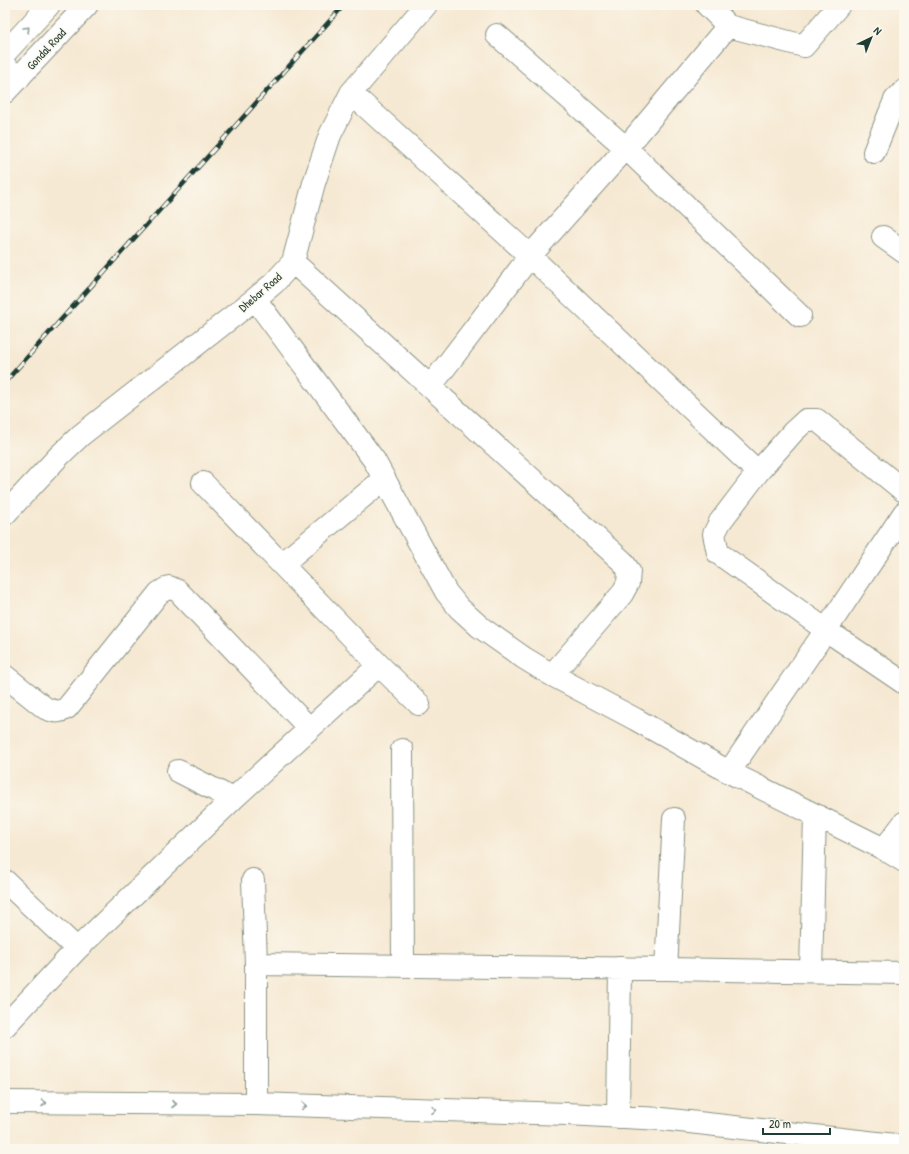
<svg xmlns="http://www.w3.org/2000/svg" width="909" height="1154" font-family="'Patrick Hand',sans-serif">
	<rect width="100%" height="100%" fill="#fbf7ec"/>
	<filter id="ink" filterUnits="userSpaceOnUse"><feTurbulence type="fractalNoise" baseFrequency=".025" numOctaves="2"/><feDisplacementMap in="SourceGraphic" scale="8" xChannelSelector="R" yChannelSelector="G"/><feConvolveMatrix kernelMatrix="1 2 1 2 8 2 1 2 1" color-interpolation-filters="sRGB"/></filter>
	<filter id="wash" filterUnits="userSpaceOnUse"><feTurbulence type="fractalNoise" baseFrequency=".012" numOctaves="4" result="noise"/><feDisplacementMap in="SourceGraphic" scale="16" xChannelSelector="R" yChannelSelector="G"/><feGaussianBlur stdDeviation="0.9" result="paint"/><feColorMatrix in="noise" values="0 0 0 0 0 0 0 0 0 0 0 0 0 0 0 0 0 1.4 0 .05"/><feComposite in="paint" operator="in"/></filter>
	<g filter="url(#wash)">
		<rect width="100%" height="100%" fill="#f6e9d3"/>
	</g>
	<g filter="url(#ink)">
		<g fill="none" stroke-linecap="round" stroke-linejoin="round">
			<!-- minor casing -->
			<g stroke="#8a9384" stroke-width="24">
				<path id="minor" d="M707 5 728 26 804 46 839 5
					M497 35 626 148 800 316
					M5 66 19 78
					M351 93 530 256 758 472
					M874 152 895 100 904 91
					M883 237 904 252
					M293 262 623 562 629 571 628 583 622 594 552 675
					M255 299 374 460 446 592 459 608 480 627 524 658 552 675 635 719 729 772 884 849 904 861
					M430 387 530 256 626 148 728 26
					M203 483 379 665 419 704
					M904 491 817 420H806L793 432 758 472 720 522 714 534 718 553 826 630 904 683
					M5 514 59 456 81 435 255 299 274 283 293 262 314 183 330 135 351 93 426 5
					M282 564 384 479
					M5 676 45 708C55 712 58 713 67 708L159 593 169 587 178 591 309 728
					M402 750 403 966
					M178 771 233 799
					M729 772 826 630 904 513
					M884 849 904 823
					M253 880 256 964V1104
					M5 881 77 949
					M256 964 666 969 904 973
					M666 969 674 819
					M811 971 815 815
					M5 1026 77 949 233 799 379 665
					M5 1102 256 1104 567 1114 662 1119 904 1146
					M618 1117 620 968"/>
			</g>
			<!-- major casing -->
			<g stroke="#8a9384" stroke-width="24">
				<path id="major" d="M5 53 49 5
					M5 92 87 5"/>
			</g>
			<!-- minor -->
			<use href="#minor" stroke="#fff" stroke-width="22"/>
			<!-- major -->
			<use href="#major" stroke="#fff" stroke-width="22"/>
			<!-- rail casing -->
			<g stroke="#1f3d34" stroke-width="4.5">
				<path id="rail" d="M5 382 344 5"/>
			</g>
			<!-- rail -->
			<use href="#rail" stroke="#fbf7ec" stroke-width="3" stroke-dasharray="9" stroke-linecap="butt"/>
		</g>
		<!-- one-way arrows -->
		<defs><path id="oneway-chevron" d="M-2-3.5L2.5 0L-2 3.5" fill="none" stroke-width="1.6" stroke-linecap="round" stroke-linejoin="round"/></defs>
		<g stroke="#8f9e9a">
			<use href="#oneway-chevron" transform="translate(27 29) rotate(-47)"/>
			<use href="#oneway-chevron" transform="translate(44 1103)"/>
			<use href="#oneway-chevron" transform="translate(174 1104)"/>
			<use href="#oneway-chevron" transform="translate(304 1106) rotate(2)"/>
			<use href="#oneway-chevron" transform="translate(434 1110) rotate(2)"/>
		</g>
	</g>
	<g text-anchor="middle" dominant-baseline="central" stroke-width="3" stroke-linejoin="round" paint-order="stroke">
		<!-- street labels -->
		<g font-size="12" fill="#1f3d34" stroke="#fbf7ec">
			<text transform="translate(46 49) rotate(-47)">Gondal Road</text>
			<text transform="translate(260 292) rotate(-41)">Dhebar Road</text>
		</g>
	</g>
	<!-- margin -->
	<rect width="909" height="1154" fill="none" stroke="#fbf7ec" stroke-width="20"/>
	<!-- north arrow -->
	<g transform="translate(871 38) rotate(43)" stroke="#fbf7ec" stroke-width="3" paint-order="stroke">
	<path d="M0-3L7 15L0 10L-7 15Z" fill="#1f3d34"/>
	<text y="-6" font-size="11" font-weight="bold" text-anchor="middle" fill="#1f3d34">N</text>
	</g>
	<!-- scale -->
	<path d="M763 1128v6h67v-6" fill="none" stroke="#1f3d34" stroke-width="2"/>
	<text x="769" y="1128" font-size="12" fill="#1f3d34" stroke="#fbf7ec" stroke-width="3" paint-order="stroke">20 m</text>
</svg>
